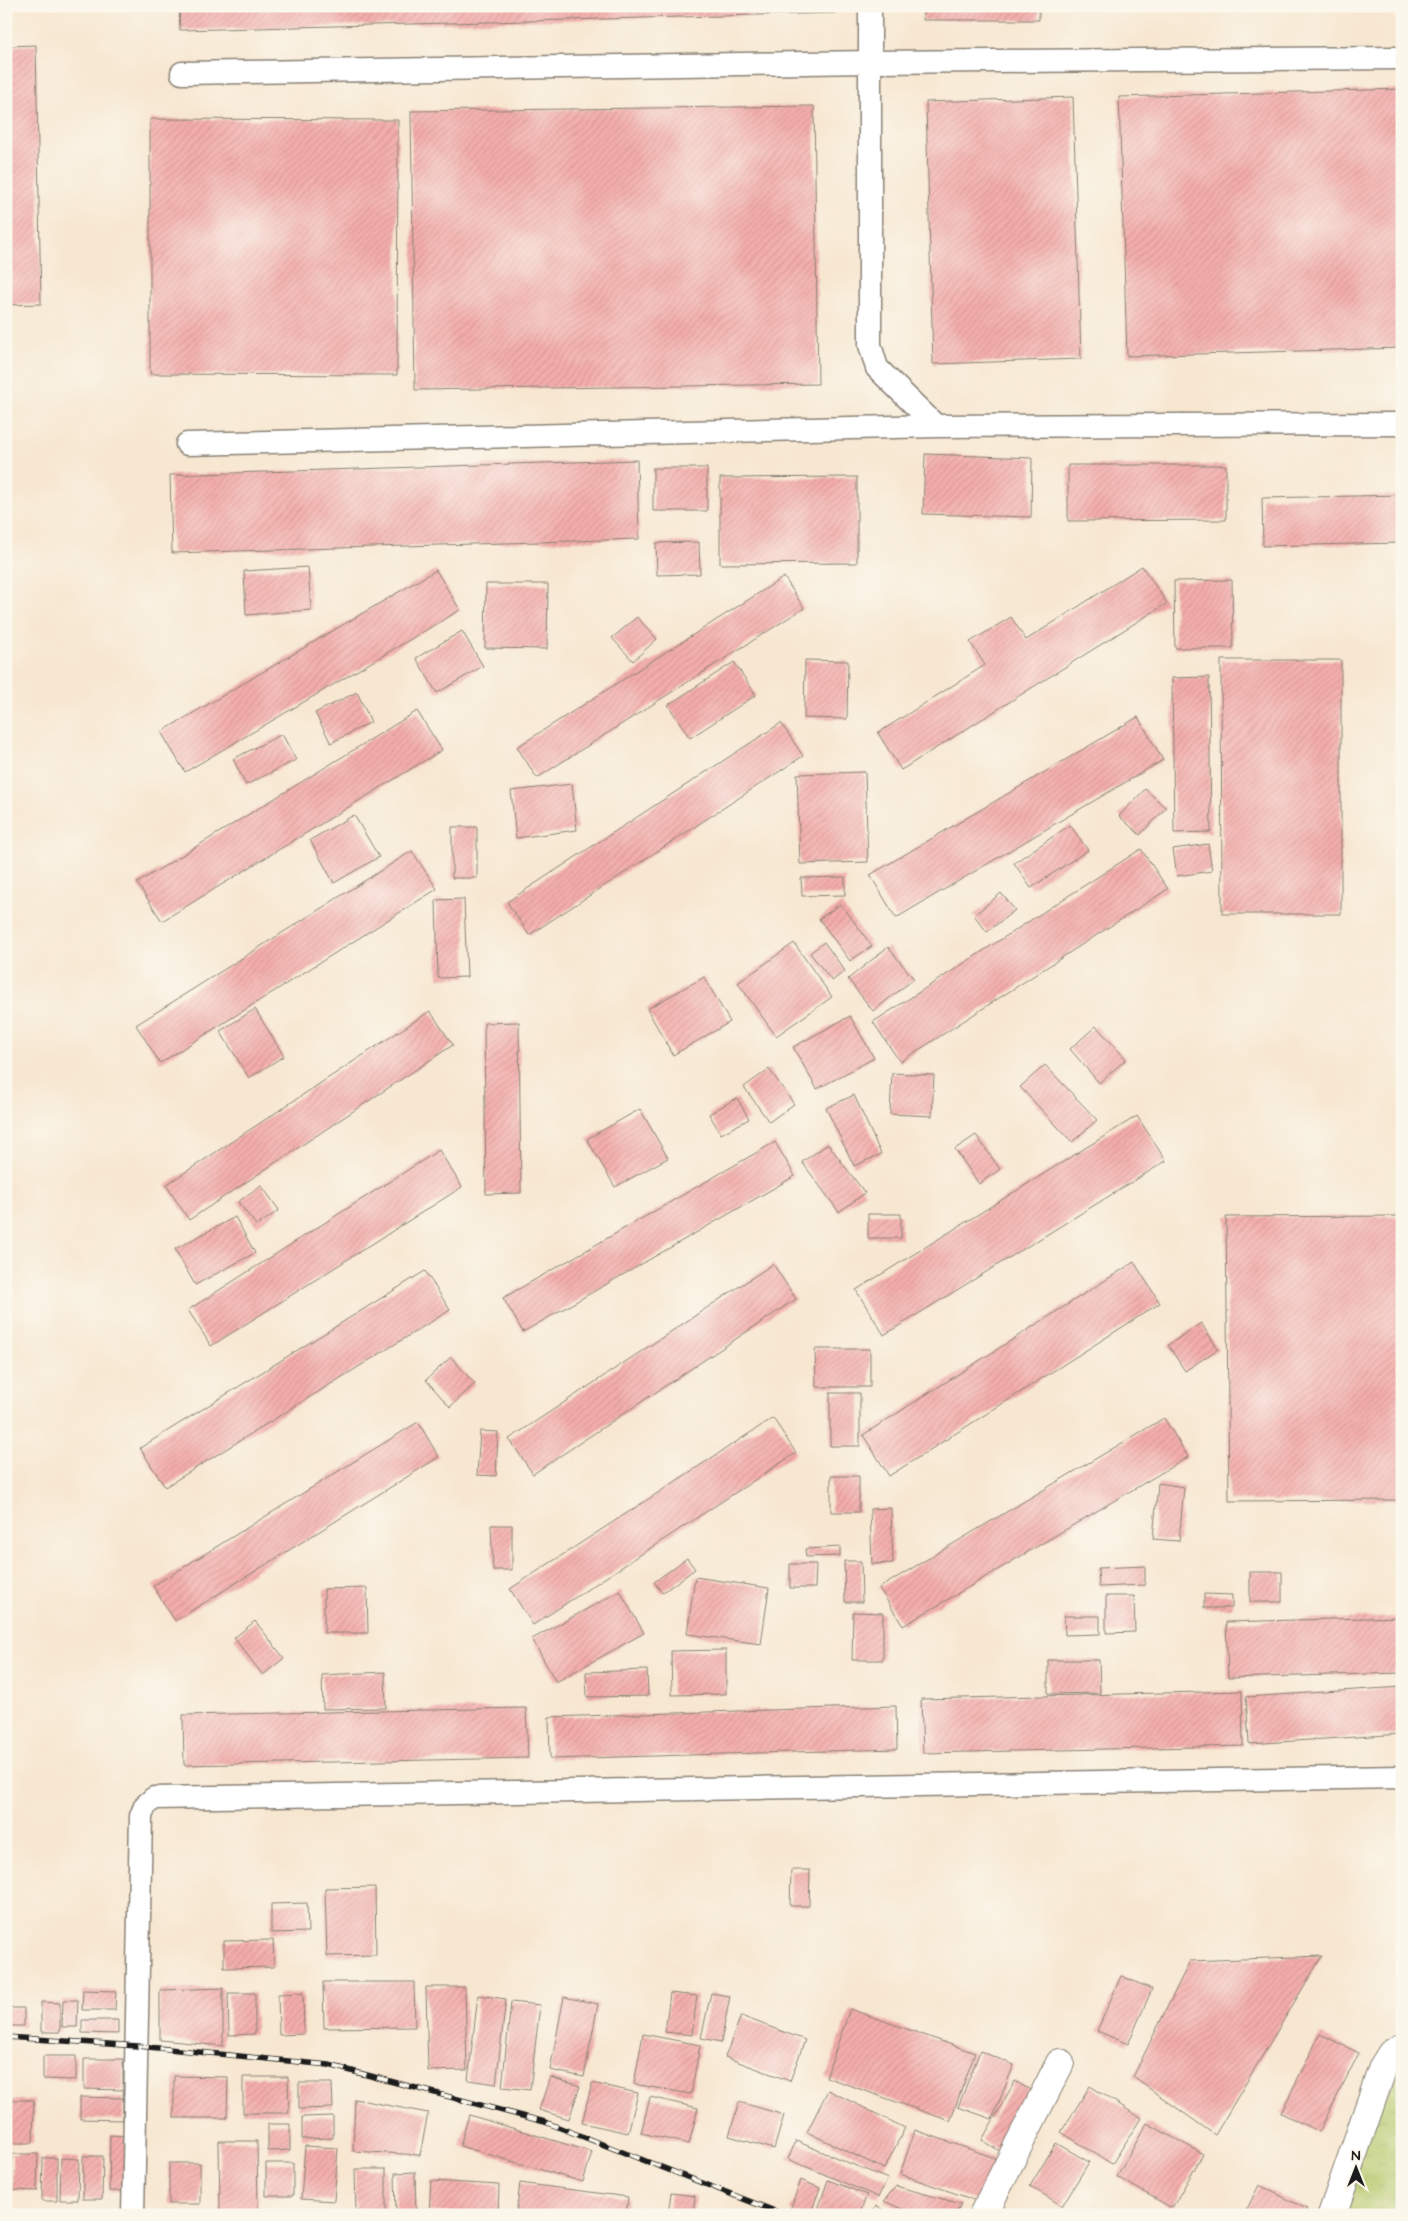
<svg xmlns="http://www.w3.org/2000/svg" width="1408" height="2221" font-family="'Architects Daughter',sans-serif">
	<defs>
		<pattern id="park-crowns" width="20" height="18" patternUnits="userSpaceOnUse" patternTransform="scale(1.25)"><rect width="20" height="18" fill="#b6c86b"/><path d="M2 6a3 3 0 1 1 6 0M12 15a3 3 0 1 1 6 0" fill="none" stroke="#9cab5c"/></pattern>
		<pattern id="building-hatch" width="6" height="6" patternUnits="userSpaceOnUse" patternTransform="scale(1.25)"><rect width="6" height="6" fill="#f4aeac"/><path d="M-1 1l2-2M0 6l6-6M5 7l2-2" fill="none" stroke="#d19593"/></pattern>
	</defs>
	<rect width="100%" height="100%" fill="#fbf7ec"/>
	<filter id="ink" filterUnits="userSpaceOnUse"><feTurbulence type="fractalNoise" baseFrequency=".02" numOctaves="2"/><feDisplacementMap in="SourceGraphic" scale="10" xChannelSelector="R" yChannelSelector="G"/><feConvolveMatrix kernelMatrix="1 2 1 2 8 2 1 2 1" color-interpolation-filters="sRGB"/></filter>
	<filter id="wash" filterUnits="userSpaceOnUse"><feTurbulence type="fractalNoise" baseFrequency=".0096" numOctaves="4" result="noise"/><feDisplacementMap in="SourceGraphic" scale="20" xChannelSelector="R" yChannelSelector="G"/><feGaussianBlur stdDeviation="1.12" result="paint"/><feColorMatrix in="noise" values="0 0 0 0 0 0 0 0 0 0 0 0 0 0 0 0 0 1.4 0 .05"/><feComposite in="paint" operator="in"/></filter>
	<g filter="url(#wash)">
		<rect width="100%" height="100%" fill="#f7e7d1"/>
		<!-- park -->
		<path fill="url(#park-crowns)" stroke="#697244" d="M1402 2048V2215H1332Z"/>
		<g id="blocks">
			<!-- building -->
			<path fill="url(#building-hatch)" d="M179 6H835V13L180 30Z
				M923 6H1039V20H923Z
				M1087 6H1144V8L1087 9Z
				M36 45 41 304 6 305V46Z
				M1402 89V348L1127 356 1119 97Z
				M1073 97 1081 359 933 364 926 102Z
				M814 106 818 384 415 390 411 111Z
				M150 119 398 120 397 375 150 374Z
				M925 454 1032 458 1031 517 923 514Z
				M637 460 639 539 172 553 170 475Z
				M1068 465H1226V520L1068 521Z
				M653 468H707V511H653Z
				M857 477V563L720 564V478Z
				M1402 495V543L1263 546 1262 498Z
				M699 542 700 574 657 575 656 543Z
				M1142 566 1167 603 901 770 878 733 985 665 970 642 1011 617 1026 640Z
				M308 567 311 610 246 615 244 571Z
				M436 570 460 610 185 772 161 732Z
				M784 577 804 608 537 778 517 747Z
				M1232 580 1233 648H1175L1174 581Z
				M486 584H548L547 649 485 648Z
				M637 617 657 639 633 661 612 638Z
				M462 631 483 666 437 693 416 658Z
				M805 660 848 661 847 719 804 718Z
				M1221 660H1341V914H1222Z
				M734 662 756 695 690 738 668 705Z
				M1209 677 1211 832 1174 833 1172 678Z
				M357 692 371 722 331 743 315 713Z
				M417 711 442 750 162 921 137 883Z
				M1138 717 1163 760 896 918 870 875Z
				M781 723 803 756 529 935 507 902Z
				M282 734 296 760 246 785 233 759Z
				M865 772 868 862 800 864 797 774Z
				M572 784 577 830 516 838 511 791Z
				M1145 789 1166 808 1140 835 1119 816Z
				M354 815 379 857 334 883 310 840Z
				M1070 825 1088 850 1031 888 1014 863Z
				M452 827H477V878H452Z
				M1208 844 1212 871 1177 876 1173 849Z
				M1141 849 1168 889 900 1062 873 1022Z
				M412 851 437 889 160 1063 136 1025Z
				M845 877V895L802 896 801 878Z
				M1001 893 1015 910 987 932 974 915Z
				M464 899 467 977 438 978 436 900Z
				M841 904 872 946 850 961 819 919Z
				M824 942 845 971 832 981 810 953Z
				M794 943 832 997 776 1036 738 983Z
				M888 947 914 979 873 1011 848 979Z
				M704 977 730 1022 673 1055 647 1009Z
				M255 1009 284 1056 249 1078 220 1031Z
				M430 1011 453 1045 189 1220 166 1185Z
				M850 1016 874 1058 817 1089 793 1047Z
				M519 1022 521 1193 486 1194 484 1023Z
				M1096 1026 1126 1059 1099 1083 1070 1049Z
				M1045 1065 1097 1120 1072 1142 1020 1087Z
				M769 1069 794 1104 769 1122 744 1087Z
				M892 1073 934 1075 932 1116 890 1114Z
				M854 1095 881 1154 854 1166 826 1108Z
				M737 1098 749 1119 721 1134 709 1114Z
				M640 1109 668 1158 615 1187 587 1139Z
				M1137 1116 1166 1161 884 1335 856 1290Z
				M976 1135 1000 1169 979 1184 955 1149Z
				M775 1142 795 1176 523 1332 503 1298Z
				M828 1144 865 1193 839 1212 802 1162Z
				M439 1150 462 1187 211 1346 188 1310Z
				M261 1185 279 1210 257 1226 238 1202Z
				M868 1214H901V1238H868Z
				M1402 1216V1500L1229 1501 1226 1217Z
				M235 1217 255 1253 195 1285 175 1249Z
				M1134 1262 1160 1303 889 1476 863 1435Z
				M773 1264 796 1299 533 1474 509 1439Z
				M425 1271 450 1310 165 1487 140 1448Z
				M1201 1323 1218 1349 1185 1371 1168 1345Z
				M815 1349H870V1387H816Z
				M451 1357 475 1384 450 1407 426 1380Z
				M830 1393H860V1446H830Z
				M773 1418 796 1453 533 1625 510 1589Z
				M1164 1418 1188 1457 903 1626 879 1588Z
				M418 1422 439 1457 175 1621 153 1586Z
				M480 1431 498 1432 496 1476 477 1475Z
				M831 1476H859V1512H831Z
				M1158 1483 1184 1487 1179 1541 1153 1539Z
				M891 1508 893 1563 872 1564 870 1509Z
				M491 1525H512V1570H493Z
				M840 1547V1556L806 1557 805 1549Z
				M687 1558 695 1569 662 1593 654 1582Z
				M844 1561H861L862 1602H845Z
				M790 1564H816L815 1588H790Z
				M1145 1566V1585L1099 1587 1098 1568Z
				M1250 1572H1282V1602H1250Z
				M695 1577 769 1588 761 1644 687 1634Z
				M367 1588 368 1633H324V1589Z
				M620 1591 644 1633 556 1682 532 1639Z
				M1204 1594 1232 1595V1608H1204Z
				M1106 1596H1134L1135 1632 1106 1633Z
				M853 1612 883 1613V1660H852Z
				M1064 1616H1100V1634L1065 1635Z
				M1402 1617V1673L1228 1678 1226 1622Z
				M255 1621 284 1658 263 1675 234 1638Z
				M726 1650V1694L672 1695 671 1651Z
				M1048 1660H1099L1100 1693 1048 1694Z
				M647 1670 648 1696 587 1697 586 1672Z
				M385 1672 386 1708 323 1709 322 1675Z
				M1402 1687V1734L1249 1744 1246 1697Z
				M1242 1691 1243 1746 923 1753 921 1699Z
				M896 1706 897 1749 550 1759 549 1717Z
				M526 1708 528 1758 184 1765 183 1715Z
				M791 1870H810L809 1906H790Z
				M375 1887 376 1955 327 1956 325 1888Z
				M307 1903 308 1932 271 1933V1904Z
				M273 1940 274 1967 224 1968V1941Z
				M1322 1956 1215 2135 1133 2077 1190 1961Z
				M1121 1976 1152 1989 1128 2044 1097 2031Z
				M323 1982H414L415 2027 324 2028Z
				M426 1987H465L467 2070 428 2071Z
				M223 1988V2046L160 2040V1990Z
				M83 1990 116 1991 115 2010H82Z
				M228 1993H255V2034L229 2035Z
				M303 1993 304 2034 279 2035 278 1994Z
				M670 1993 697 1996 692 2035 665 2032Z
				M711 1993 730 1996 721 2042 701 2038Z
				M478 1995 506 1999 496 2084 468 2080Z
				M564 1997 598 2004 584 2077 550 2070Z
				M63 2000H78L77 2027H62Z
				M41 2002 60 2003V2032H41Z
				M511 2002 540 2005 530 2090 502 2087Z
				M6 2008H24V2026H6Z
				M850 2009 975 2053 950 2121 826 2077Z
				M741 2016 805 2040 790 2081 725 2057Z
				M82 2020H118V2034L82 2033Z
				M643 2034 700 2045 691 2094 634 2084Z
				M1320 2034 1359 2053 1319 2132 1281 2113Z
				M980 2051 1014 2065 992 2119 958 2107Z
				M43 2056H76V2080L43 2079Z
				M84 2059H123V2090L84 2089Z
				M174 2076 228 2077 227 2118H174Z
				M243 2077H288L289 2113H243Z
				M550 2077 580 2086 569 2119 539 2110Z
				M1015 2081 1034 2092 1000 2151 982 2140Z
				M299 2083H332L333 2108 299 2109Z
				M592 2083 638 2093 628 2133 582 2123Z
				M1090 2086 1141 2118 1112 2164 1061 2132Z
				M828 2090 905 2128 884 2169 807 2132Z
				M80 2097 123 2098V2120L80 2119Z
				M650 2097 698 2108 689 2144 641 2133Z
				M355 2099 428 2113 420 2155 353 2151Z
				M6 2100H34L33 2143H6Z
				M739 2102 784 2115 774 2149 729 2136Z
				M469 2115 592 2152 583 2182 460 2146Z
				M333 2116V2138L302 2139V2117Z
				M1147 2123 1203 2154 1172 2208 1117 2177Z
				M268 2124H290V2150L268 2151Z
				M915 2130 995 2158 980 2202 900 2174Z
				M110 2135 127 2136 126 2191H109Z
				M219 2141H257L258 2215H220Z
				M796 2141 888 2179 878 2197 788 2159Z
				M1056 2143 1089 2162 1062 2206 1030 2186Z
				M305 2146 338 2148 334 2201 301 2199Z
				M12 2154H38L37 2191 12 2190Z
				M83 2156H103L102 2199H83Z
				M43 2158H57V2201H42Z
				M61 2158 79 2159 78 2200H60Z
				M169 2163H200V2204H169Z
				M266 2163H293V2196H266Z
				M355 2169H386V2215H356Z
				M415 2172 416 2215H396L395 2173Z
				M801 2180 820 2188 810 2215H803L790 2210Z
				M828 2180 867 2195 859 2215H816Z
				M431 2181 499 2185 498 2215 429 2212Z
				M520 2183 628 2197 626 2215H516Z
				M1259 2185 1307 2209 1304 2215H1244Z
				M896 2186 961 2204 955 2215H915L884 2201Z
				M671 2193 695 2196 693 2215H668Z
				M876 2206 892 2215H872Z"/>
		</g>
	</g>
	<g filter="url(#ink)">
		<use href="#blocks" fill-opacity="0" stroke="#8a8276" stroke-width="1"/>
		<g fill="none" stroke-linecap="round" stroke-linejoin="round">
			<!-- service casing -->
			<g stroke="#8a8276" stroke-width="25">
				<path id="service" d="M870 6V345L877 368 936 426
					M182 73 871 62 1402 58
					M187 444 936 426 1402 424
					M133 2215 141 1816 145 1806 154 1798 1402 1777"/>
			</g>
			<!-- minor casing -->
			<g stroke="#8a8276" stroke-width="30">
				<path id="minor" d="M983 2215 1060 2063
					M1332 2215 1383 2067 1391 2054 1402 2048"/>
			</g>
			<!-- service -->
			<use href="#service" stroke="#fff" stroke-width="22"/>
			<!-- minor -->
			<use href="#minor" stroke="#fff" stroke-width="28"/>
			<!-- rail casing -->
			<g stroke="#1c1c1c" stroke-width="5.5">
				<path id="rail" d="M6 2037 138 2046 329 2065 545 2122 785 2215"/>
			</g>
			<!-- rail -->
			<use href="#rail" stroke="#fbf7ec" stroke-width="4" stroke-dasharray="11" stroke-linecap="butt"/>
		</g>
	</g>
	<!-- margin -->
	<rect width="1408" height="2221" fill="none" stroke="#fbf7ec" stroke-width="25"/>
	<!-- north arrow -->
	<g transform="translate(1356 2168)" stroke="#fbf7ec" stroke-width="4" paint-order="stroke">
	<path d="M0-4L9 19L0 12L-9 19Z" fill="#1c1c1c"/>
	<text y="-8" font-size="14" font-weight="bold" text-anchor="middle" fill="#1c1c1c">N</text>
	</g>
</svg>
